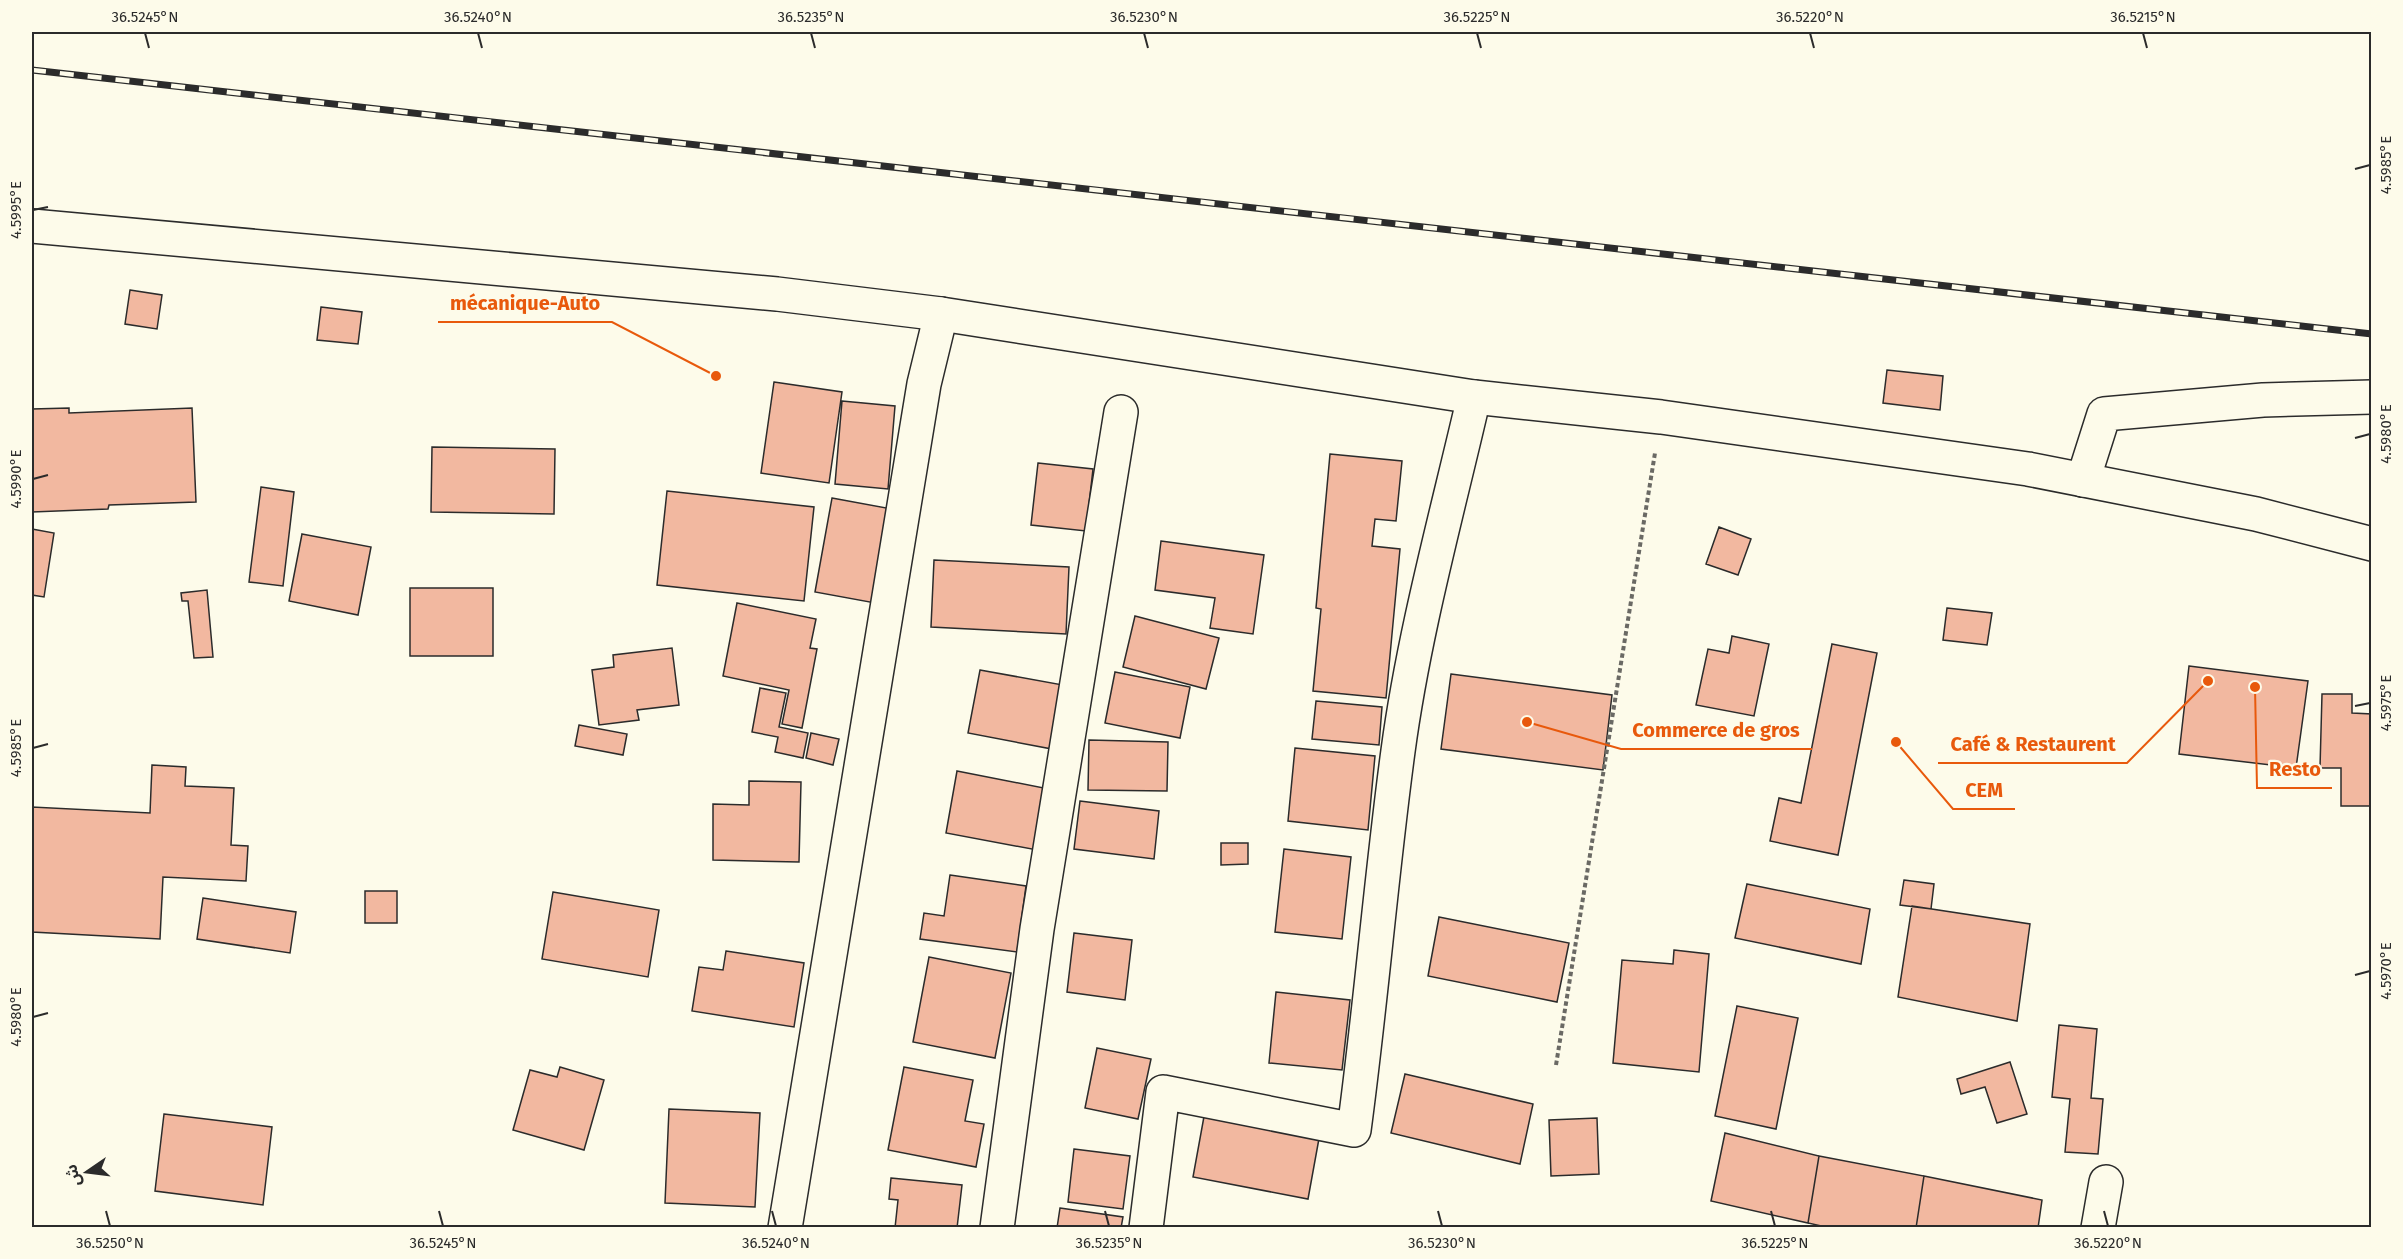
<svg xmlns="http://www.w3.org/2000/svg" width="2403" height="1259" font-family="'Fira Sans','Noto Sans Arabic',sans-serif">
	<rect width="100%" height="100%" fill="#fdfbea"/>
	<!-- building -->
	<path fill="#f2b8a0" stroke="#2b2b2b" stroke-width="1.5" d="M130 290 162 295 157 329 125 324Z
		M321 307 362 312 358 344 317 340Z
		M1887 370 1943 376 1940 410 1883 403Z
		M774 382 842 392 829 483 761 473Z
		M842 401 895 406 888 489 835 484Z
		M69 408V413L192 408 196 502 109 505 108 509 32 512V409Z
		M432 447 555 449 554 514 431 512Z
		M1330 454 1402 461 1396 521 1375 519 1372 546 1400 549 1386 698 1313 691 1321 609 1316 608Z
		M1038 463 1093 469 1086 531 1031 525Z
		M261 487 294 492 283 586 249 582Z
		M667 491 814 507 804 601 657 585Z
		M832 498 892 509 875 603 815 592Z
		M1719 527 1751 539 1738 575 1706 564Z
		M32 529 54 533 44 597 32 595Z
		M302 534 371 547 358 615 289 601Z
		M1161 541 1264 555 1253 634 1210 628 1215 598 1155 590Z
		M934 560 1069 567 1066 634 931 627Z
		M410 588H493V656H410Z
		M207 590 213 657 194 658 188 601H182L181 593Z
		M737 603 816 619 810 648 817 649 802 728 782 724 789 690 723 676Z
		M1947 608 1992 613 1987 645 1943 640Z
		M1135 616 1219 638 1206 689 1123 667Z
		M1732 636 1769 644 1754 716 1696 705 1708 649 1729 653Z
		M1832 644 1877 653 1838 855 1770 841 1779 798 1801 803Z
		M672 648 679 705 637 710 639 720 599 725 592 670 614 667 613 655Z
		M2189 666 2308 681 2296 768 2179 754Z
		M980 670 1063 685 1052 749 968 733Z
		M1115 672 1190 687 1180 738 1105 723Z
		M1451 674 1612 695 1603 770 1441 749Z
		M760 688 786 693 779 727 808 733 803 758 775 752 778 737 752 732Z
		M2322 694H2352V713L2372 714V806H2341V768H2320Z
		M1316 701 1382 707 1379 745 1312 739Z
		M579 725 627 734 623 755 575 746Z
		M811 733 839 739 833 765 806 758Z
		M1089 740 1168 742 1167 791 1088 790Z
		M1295 748 1375 756 1368 830 1288 821Z
		M152 765 186 767 185 786 234 788 231 845 248 846 246 881 163 877 160 939 32 932V807L150 813Z
		M957 771 1049 789 1037 850 946 833Z
		M749 781 801 782 799 862 713 860V804L749 805Z
		M1080 801 1159 811 1154 859 1074 849Z
		M1221 843H1248V864L1221 865Z
		M1284 849 1351 857 1342 939 1275 932Z
		M950 875 1026 886 1017 952 920 939 924 913 944 916Z
		M1904 880 1934 884 1931 909 1900 905Z
		M1747 884 1870 909 1861 964 1735 938Z
		M365 891H397V923H365Z
		M553 892 659 910 648 977 542 959Z
		M203 898 296 912 290 953 197 939Z
		M1912 906 2030 924 2017 1021 1898 997Z
		M1439 917 1569 943 1557 1002 1428 976Z
		M1074 933 1132 940 1125 1000 1067 992Z
		M1674 950 1709 954 1699 1072 1613 1063 1622 960 1673 964Z
		M726 951 804 963 794 1027 692 1011 699 967 723 970Z
		M929 957 1011 973 995 1058 913 1042Z
		M1276 992 1350 1000 1342 1070 1269 1063Z
		M1737 1006 1798 1018 1776 1129 1715 1116Z
		M2059 1025 2097 1029 2091 1098 2103 1099 2098 1154 2065 1152 2070 1099 2052 1097Z
		M1097 1048 1151 1059 1138 1119 1085 1108Z
		M2010 1062 2027 1114 1997 1123 1985 1087 1961 1094 1957 1079Z
		M560 1067 604 1080 584 1150 513 1130 530 1070 557 1077Z
		M904 1067 973 1080 965 1121 984 1124 976 1167 888 1150Z
		M1405 1074 1533 1104 1520 1164 1391 1133Z
		M669 1109 760 1113 755 1207 665 1203Z
		M1205 1111 1320 1133 1308 1199 1193 1177Z
		M164 1114 272 1127 263 1205 155 1191Z
		M1597 1118 1599 1174 1551 1176 1549 1120Z
		M1725 1133 1819 1156 1808 1223 1711 1201Z
		M1074 1149 1130 1156 1123 1209 1068 1202Z
		M1819 1156 1924 1176 1916 1228H1830L1808 1223Z
		M1924 1176 2042 1200 2038 1228H1916Z
		M891 1178 962 1185 957 1228H895L898 1200 889 1199Z
		M1060 1208 1123 1217 1121 1228H1057Z"/>
	<g fill="none" stroke-linecap="round" stroke-linejoin="round">
		<!-- street casing -->
		<g stroke="#2b2b2b" stroke-width="36">
			<path id="street" d="M2083 480 2104 414 2263 400 2372 397
				M785 1228 924 384 941 314
				M997 1228 1037 929 1121 412
				M1146 1228 1163 1092 1354 1130C1371 1004 1381 877 1398 751 1414 632 1447 514 1474 397
				M2098 1228 2106 1182"/>
		</g>
		<!-- primary casing -->
		<g stroke="#2b2b2b" stroke-width="36">
			<path id="primary" d="M32 226 777 294 941 314 1474 397 1661 417 2028 469 2256 514 2372 544"/>
		</g>
		<!-- path -->
		<path stroke="#6a6964" stroke-width="4" stroke-dasharray="4.5 3" stroke-linecap="butt" d="M1556 1065 1655 453"/>
		<!-- street -->
		<use href="#street" stroke="#fdfbea" stroke-width="33"/>
		<!-- primary -->
		<use href="#primary" stroke="#fdfbea" stroke-width="33"/>
		<!-- rail casing -->
		<g stroke="#2b2b2b" stroke-width="7">
			<path id="rail" d="M32 70 2372 334"/>
		</g>
		<!-- rail -->
		<use href="#rail" stroke="#fdfbea" stroke-width="4.5" stroke-dasharray="14" stroke-linecap="butt"/>
	</g>
	<!-- ticks -->
	<path fill="none" stroke="#2b2b2b" stroke-width="2" d="M145 33 149 48M478 33 482 48M811 33 815 48M1144 33 1148 48M1477 33 1481 48M1810 33 1814 48M2143 33 2147 48M2355 169 2370 165M33 210 48 207M2355 438 2370 434M33 479 48 475M2355 706 2370 703M33 748 48 744M2355 975 2370 971M33 1017 48 1013M106 1211 110 1226M439 1211 443 1226M772 1211 776 1226M1105 1211 1109 1226M1438 1211 1442 1226M1771 1211 1775 1226M2104 1211 2108 1226"/>
	<!-- callouts -->
	<path fill="none" stroke="#e8590c" stroke-width="2" d="M716 376L612 322H438M1527 722L1621 749H1812M2208 681L2127 763H1938M2255 687L2257 788H2332M1896 742L1953 809H2015"/>
	<g fill="#e8590c" stroke="#fdfbea" stroke-width="2">
		<circle cx="716" cy="376" r="6"/>
		<circle cx="1527" cy="722" r="6"/>
		<circle cx="2208" cy="681" r="6"/>
		<circle cx="2255" cy="687" r="6"/>
		<circle cx="1896" cy="742" r="6"/>
	</g>
	<g font-size="20" text-anchor="middle" font-weight="bold" fill="#e8590c" stroke="#fdfbea" stroke-width="4.5" stroke-linejoin="round" paint-order="stroke">
		<text x="525" y="310">mécanique-Auto</text>
		<text x="1716" y="737">Commerce de gros</text>
		<text x="2033" y="751">Café &amp; Restaurent</text>
		<text x="2295" y="776">Resto</text>
		<text x="1984" y="797">CEM</text>
	</g>
	<!-- border -->
	<rect width="2403" height="1259" fill="none" stroke="#fdfbea" stroke-width="66"/>
	<!-- north arrow -->
	<g transform="translate(87 1172) rotate(256)" stroke="#fdfbea" stroke-width="4.5" paint-order="stroke">
	<path d="M0-4.5L10 22L0 15L-10 22Z" fill="#2b2b2b"/>
	<text y="-9" font-size="16" font-weight="bold" text-anchor="middle" fill="#2b2b2b">ش</text>
	</g>
	<rect x="33" y="33" width="2337" height="1193" fill="none" stroke="#2b2b2b" stroke-width="2"/>
	<g font-size="15" text-anchor="middle" fill="#2b2b2b">
		<text x="145" y="22">36.5245°N</text>
		<text x="478" y="22">36.5240°N</text>
		<text x="811" y="22">36.5235°N</text>
		<text x="1144" y="22">36.5230°N</text>
		<text x="1477" y="22">36.5225°N</text>
		<text x="1810" y="22">36.5220°N</text>
		<text x="2143" y="22">36.5215°N</text>
		<text transform="translate(2386 165) rotate(-90)" y="5">4.5985°E</text>
		<text transform="translate(16 210) rotate(-90)" y="5">4.5995°E</text>
		<text transform="translate(2386 434) rotate(-90)" y="5">4.5980°E</text>
		<text transform="translate(16 479) rotate(-90)" y="5">4.5990°E</text>
		<text transform="translate(2386 703) rotate(-90)" y="5">4.5975°E</text>
		<text transform="translate(16 748) rotate(-90)" y="5">4.5985°E</text>
		<text transform="translate(2386 971) rotate(-90)" y="5">4.5970°E</text>
		<text transform="translate(16 1017) rotate(-90)" y="5">4.5980°E</text>
		<text x="110" y="1248">36.5250°N</text>
		<text x="443" y="1248">36.5245°N</text>
		<text x="776" y="1248">36.5240°N</text>
		<text x="1109" y="1248">36.5235°N</text>
		<text x="1442" y="1248">36.5230°N</text>
		<text x="1775" y="1248">36.5225°N</text>
		<text x="2108" y="1248">36.5220°N</text>
	</g>
</svg>
